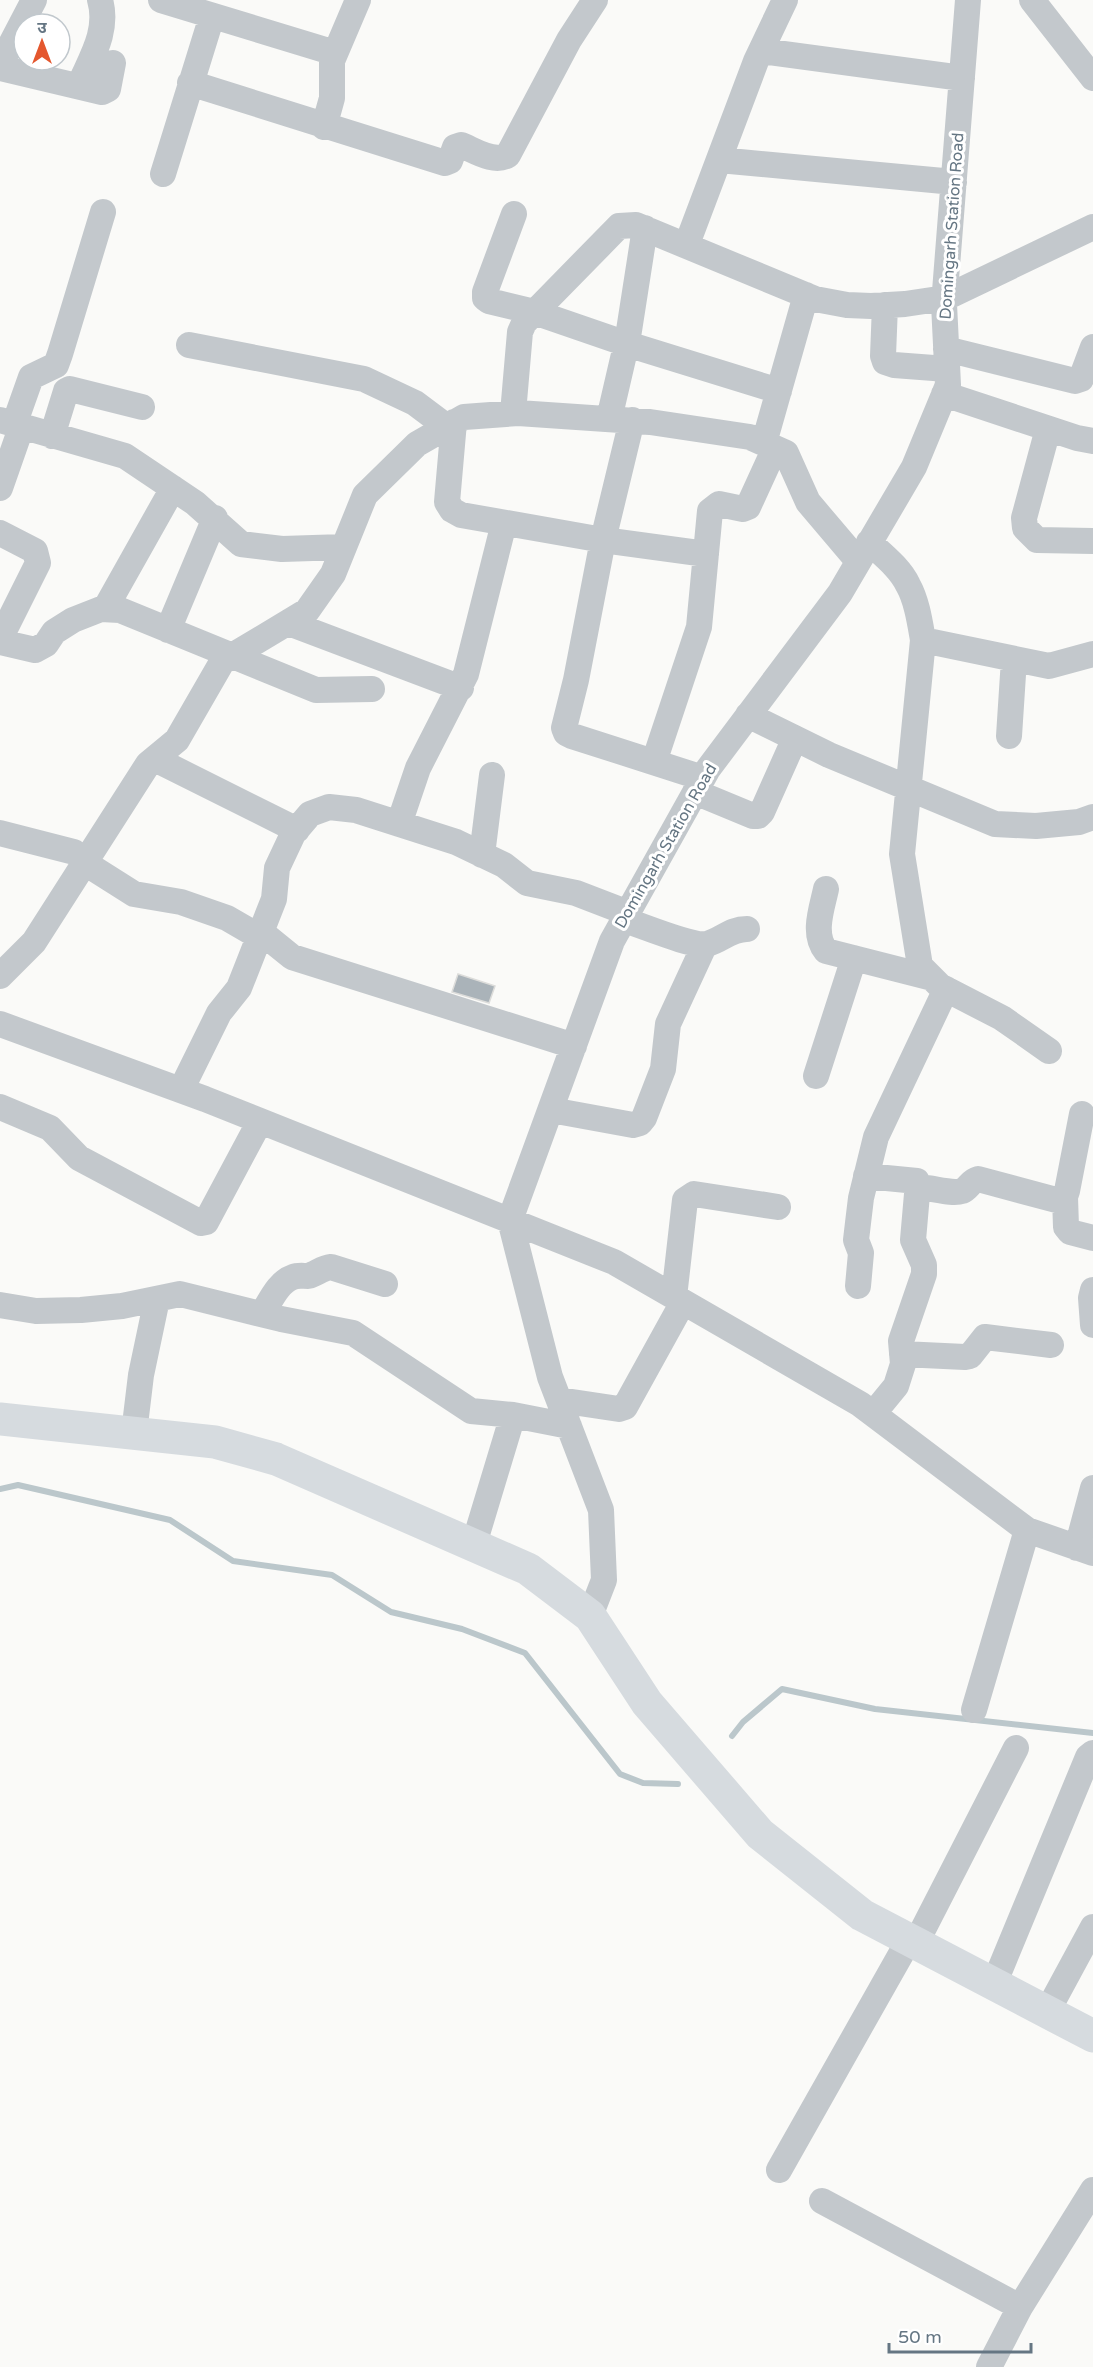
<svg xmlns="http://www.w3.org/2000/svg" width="1093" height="2367" font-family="'Varela Round','Noto Sans Devanagari',sans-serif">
	<rect width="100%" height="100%" fill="#fafaf8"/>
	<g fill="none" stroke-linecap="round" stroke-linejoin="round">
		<!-- stream -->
		<path stroke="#bbc7cb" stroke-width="6" d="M0 1489 18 1485 170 1520 233 1561 332 1575 391 1612 462 1629 525 1653 620 1774 643 1783 678 1784
			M732 1736 743 1722 782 1689 875 1709 1093 1733"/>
	</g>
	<!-- building -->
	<path fill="#aab3b9" stroke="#dcdcda" stroke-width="1.5" d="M458 974 495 986 489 1003 452 992Z"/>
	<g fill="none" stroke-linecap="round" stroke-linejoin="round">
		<!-- minor -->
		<path stroke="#c3c8cc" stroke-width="26" d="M161 0 335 53
			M1032 0 1093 78
			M761 51 962 78
			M0 65 34 0
			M0 68 102 92 108 89 113 63
			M190 83 445 163 450 161 455 147 461 145C474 150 494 164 508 155L569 40 595 0
			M79 86C91 58 109 31 100 0
			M324 127 332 98V61L358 0
			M719 160 954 182
			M163 174 212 16
			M514 214 485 292V298L489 301 534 312 627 344 779 391
			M687 244 756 61 785 0
			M885 305 883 356 885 362 894 365 947 369
			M189 345 364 379 415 403 447 427
			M946 349 1075 381 1081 379 1093 347
			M944 394 1077 438 1093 441
			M513 413 520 332 524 323 619 226 636 225 815 299 847 305 871 306 905 304 945 298 1093 227
			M609 419 628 337 645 228
			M0 420 125 456 195 503 241 544 282 549 344 547
			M632 420 603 540 576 680 564 728 566 733 572 736 703 778
			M454 422 447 502 452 510 461 515 603 540 706 554
			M14 425 31 377 56 365 60 354 103 212
			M1048 429 1024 518 1025 528 1037 540 1093 541
			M52 436 66 391 70 389 142 407
			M764 443 806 295
			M0 488 21 428
			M0 533 35 551 38 563 0 639
			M869 542C883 555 900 568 908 585 917 601 920 623 923 640L902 854 920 966 940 986 1002 1018 1049 1051
			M105 609 173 488
			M289 623 461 688
			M168 630 215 518
			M923 640 1049 666 1093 654
			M0 642 35 650 46 644 54 632 73 620 101 609 120 610 316 690 372 689
			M748 715 829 755 995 824 1036 826 1079 822 1093 817
			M1009 736 1014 659
			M155 759 297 830
			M654 762 699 627 710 511 719 504 743 509 748 507 775 448
			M695 792 753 816H758L762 812 795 738
			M399 824 418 768 466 674 504 523
			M0 833 74 852 85 863 134 894 181 902 227 918 258 936
			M482 855 492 775
			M826 889C822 908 812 934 826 951L932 978
			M624 920C641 925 692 947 707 944 722 940 730 929 747 929
			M260 931 292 957 574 1046
			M0 976 34 942 148 764 177 740 222 662 307 611 333 574 365 495 417 444 464 417 518 413 650 422 750 437 786 453 808 502 858 561
			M0 1024 205 1099 614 1262 860 1404 1027 1530 1093 1553
			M816 1076 854 958
			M181 1090 219 1013 239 988 274 899 277 868 293 834 310 814 329 807 356 810 456 842 504 865 527 883 576 893 628 913
			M0 1107 50 1128 79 1158 201 1223 206 1222 260 1121
			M551 1110 633 1125 640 1123 644 1118 663 1069 668 1024 705 944
			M866 1176 917 1181
			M1065 1197 1066 1227 1070 1232 1093 1238
			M858 1286 861 1253 856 1240 858 1223 861 1198 876 1137 946 989
			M1093 1290 1091 1298 1093 1325
			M674 1297 685 1200 694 1194 778 1207
			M0 1305 36 1311 81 1310 122 1306 180 1294 281 1319 353 1333 471 1411 513 1415 569 1426
			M262 1314C270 1302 278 1282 293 1277 298 1275 303 1276 308 1276 316 1274 322 1268 331 1267L385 1284
			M902 1354 965 1357 970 1356 985 1337 1051 1345
			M559 1400 619 1409 625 1407 683 1302
			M873 1414 896 1386 903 1364 901 1341 924 1274V1265L913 1240 917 1194 926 1188C936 1189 953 1194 962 1191 969 1188 970 1181 978 1179L1060 1201 1065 1197 1067 1191 1082 1114
			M134 1433 141 1375 157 1299
			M474 1544 513 1415
			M1077 1548 1093 1488
			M590 1616 604 1580 601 1510 550 1377 510 1220 612 941 708 769 840 593 914 467 948 385 944 304 968 0
			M974 1710 1027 1530
			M916 1943 1016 1748
			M994 1984 1088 1757 1093 1753
			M1047 2012 1093 1927
			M779 2170 909 1940
			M822 2201 1020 2307
			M989 2367 1020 2307 1093 2190"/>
		<!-- major -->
		<path stroke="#d6dbdf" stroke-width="33" d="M0 1419 215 1442 276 1459 528 1569 590 1616 647 1703 760 1834 862 1915 1093 2036"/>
	</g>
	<g text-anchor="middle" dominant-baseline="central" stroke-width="6" stroke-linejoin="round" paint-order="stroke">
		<!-- street labels -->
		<g font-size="16" fill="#657683" stroke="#fff">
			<text transform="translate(952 226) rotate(-86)">Domingarh Station Road</text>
			<text transform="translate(666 846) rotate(-60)">Domingarh Station Road</text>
		</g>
	</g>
	<!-- north arrow -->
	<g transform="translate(42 42)"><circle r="28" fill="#ffffff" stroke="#c1c8cd" stroke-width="1.5"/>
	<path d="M0-4.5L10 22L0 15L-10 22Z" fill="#e4572e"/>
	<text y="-9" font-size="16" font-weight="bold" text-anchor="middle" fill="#657683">उ</text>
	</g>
	<!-- scale -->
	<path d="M889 2343v9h142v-9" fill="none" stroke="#657683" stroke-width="3"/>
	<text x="898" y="2343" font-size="18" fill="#657683" stroke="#ffffff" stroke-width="4.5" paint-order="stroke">50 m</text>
</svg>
